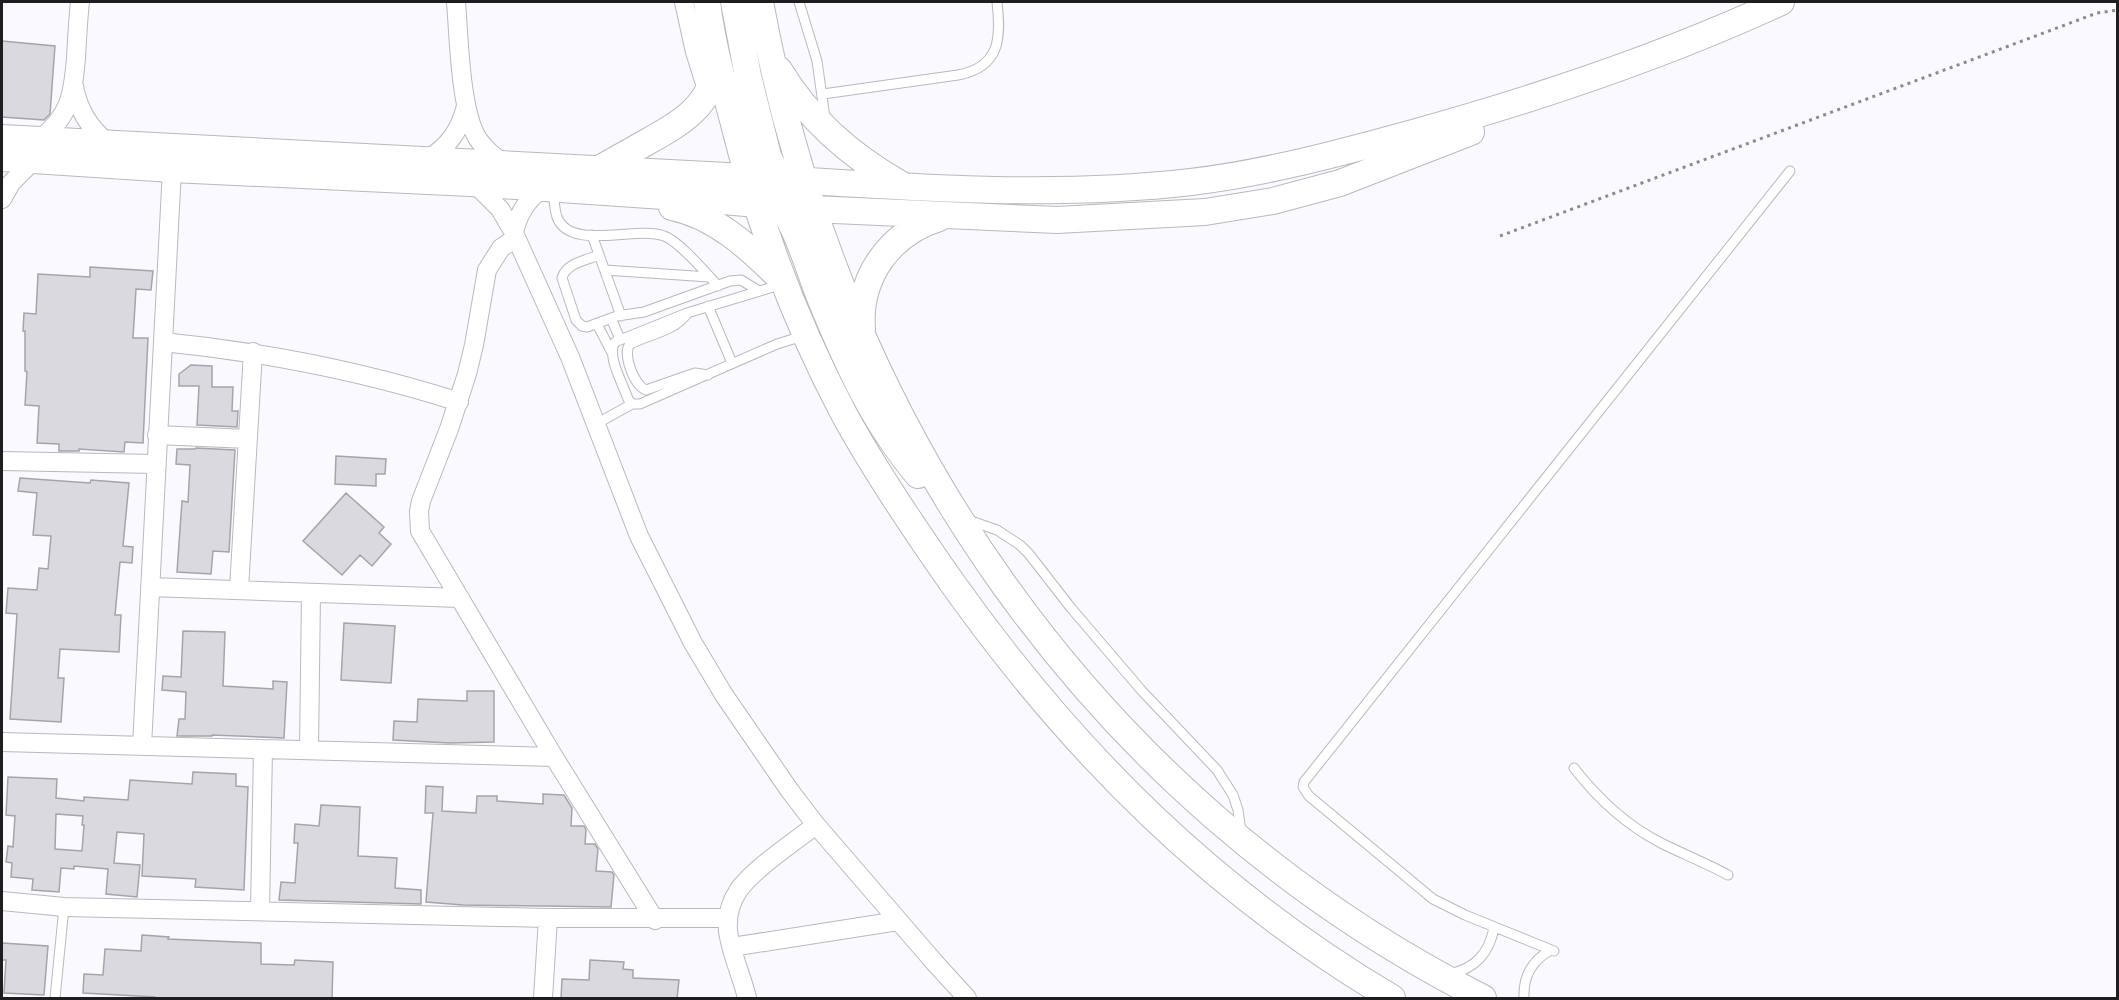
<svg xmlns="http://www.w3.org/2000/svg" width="2119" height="1000" font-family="Rubik,sans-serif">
	<rect width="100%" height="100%" fill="#f9f9ff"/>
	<!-- building -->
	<path fill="#d9d9df" stroke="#a4a4a9" stroke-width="1.5" fill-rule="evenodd" d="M2 41 55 46 50 114 44 120 2 117Z
		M90 267 153 271 151 290 136 289 133 338H148L143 443 125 442 124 452 79 449V451H59V444L37 443 39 406 25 405 27 372 25 371V331H23L24 313 36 314 38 274 90 277Z
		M191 365 212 366V387H233L232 411H238L237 427 197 425 199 386H179V374Z
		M196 448 235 450 229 552 213 551 211 574 177 572 182 501 188 502 190 465 176 464 177 449H195Z
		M336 456 386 459 385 474H376V486L335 484Z
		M20 478 90 483 91 480 129 483 123 546 133 547 132 563 120 562 115 615H121L119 652 60 649 58 678H64L61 722 10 719 17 614 6 613 8 588 37 590 39 568 48 569 51 536 33 535 37 493 18 491Z
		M346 493 384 527 379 533 391 544 372 566 360 555 342 575 303 541Z
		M344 623 395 626 391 683 341 680Z
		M183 631 225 632 223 686 273 689V681L287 682 284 738 212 735V736H177L179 719H185L186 692 162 690 163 676 181 677Z
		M467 691H494V742L449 743 393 740 394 721 417 722 418 699 467 701Z
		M193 772 236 774V786L248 787 244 890 195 887 196 879 142 876 144 834 117 832 114 863 140 865 137 897 106 894 108 869 74 866V869L61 868 59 892 32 890 33 879 11 877 12 863 6 862 8 846 13 847 15 816 6 815 8 777 57 779 56 798 84 801V797L128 800 130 780 192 784ZM56 814 83 816 82 825H84L82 851 55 849Z
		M426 786 443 787 442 811 476 813 477 796H497V801L543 804V794L564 795 572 808 571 826H584L586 830 585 844H595L598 849 596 871 612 872 614 875 611 907 463 905 426 902 433 813H425Z
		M321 805 360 807 358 856 397 858 395 888 421 890V904L279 900 281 882 295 883 298 843H294L295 824 319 826Z
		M142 935 169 937 168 939 261 943V964L294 965 295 960 333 962 332 999H155V997L83 993 84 974 103 975 105 949 141 951Z
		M2 943 48 946 44 995 4 993 6 960H2Z
		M590 960 624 962 623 969 633 970V978L679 980 677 999H561L562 979 589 980Z"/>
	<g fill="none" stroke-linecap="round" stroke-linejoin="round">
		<!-- lane casing -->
		<g stroke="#b9b9be" stroke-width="11">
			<path id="lane" d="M799 2 817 61 825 118
				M823 94 958 75C1001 67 1001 37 997 2
				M553 189C554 198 554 208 557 217 570 252 637 225 664 236 679 241 706 273 718 286
				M592 235 621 316
				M599 255C587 260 566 263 562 278L576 320 582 326 587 327 617 316 644 312 730 281 741 280 759 291
				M605 270 709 277
				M783 284 687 313 615 342C606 355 623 384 628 399L632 404H640L777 344 803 336
				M708 306 732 363
				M686 315C674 331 648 335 630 344 622 354 634 385 646 390L695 373 708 375
				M611 318 620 339
				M597 324 611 351
				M596 424 632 404
				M971 521 997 530 1020 545 1029 554 1071 608 1142 691 1217 770 1233 795 1238 810 1241 831
				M1574 768C1598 799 1626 825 1661 843 1683 854 1706 863 1728 875
				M1554 951 1465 915 1433 899 1309 796 1303 787 1304 782 1790 171
				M1450 974C1476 968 1489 953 1494 928
				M55 998 64 907
				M1524 998C1523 977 1532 960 1551 950"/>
		</g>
		<!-- street casing -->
		<g stroke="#b9b9be" stroke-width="20">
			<path id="street" d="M456 2C459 37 460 111 478 139 485 150 495 157 505 164
				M684 2 695 52 708 93
				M74 86C78 110 89 128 108 143
				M39 140C70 116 73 95 76 58 77 39 78 20 80 2
				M428 159C449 146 460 130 466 106
				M470 183 481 190 500 209 514 233 570 357 639 536 693 643 724 695 790 791 816 825 935 963 967 998
				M2 199 11 183 34 160
				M514 233C518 213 527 200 543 188
				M516 238 501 248 487 270 474 345 467 374 449 429 421 501 419 511 420 531 554 757 655 920
				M163 342C264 352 362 371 459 402
				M157 435 248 439
				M2 461 155 464
				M150 587 460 598
				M239 589 253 352
				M2 742 554 757
				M142 746 172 169
				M309 750 311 593
				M2 901 64 907 548 918H728
				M260 911 263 749
				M732 947 898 921
				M543 998 548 918
				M747 998C742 976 731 954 728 931 727 917 730 903 738 891 752 870 795 841 816 825"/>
		</g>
		<!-- secondary casing -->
		<g stroke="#b9b9be" stroke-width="28">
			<path id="secondary" d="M707 2C712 43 723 83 734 124 759 224 796 324 845 416 877 474 915 530 953 584 1074 754 1212 891 1392 998
				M734 2 748 76 768 156 779 180 788 190
				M760 2C838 428 1093 800 1483 998
				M779 70C809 120 852 157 902 185
				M2 138C250 152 498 163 746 177 894 186 1044 199 1191 182 1266 173 1340 153 1413 133 1539 98 1662 57 1781 2
				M2 158 172 169 470 183 678 197 812 209 1057 220 1205 212 1273 201 1340 183 1471 132
				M599 169C615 160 631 151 647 142 681 123 713 105 716 62
				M773 195C795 220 807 264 819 295 845 359 873 422 918 475
				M672 207C716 216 751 249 782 280
				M862 329C858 277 890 233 939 218"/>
		</g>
		<!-- path -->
		<path stroke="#8c8c90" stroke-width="3" stroke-dasharray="3 4.5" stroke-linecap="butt" d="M1500 236 2097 13 2118 10"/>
		<!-- lane -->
		<use href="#lane" stroke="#fff" stroke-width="9"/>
		<!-- street -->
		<use href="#street" stroke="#fff" stroke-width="18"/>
		<!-- secondary -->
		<use href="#secondary" stroke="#fff" stroke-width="26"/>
	</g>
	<!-- border -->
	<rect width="2119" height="1000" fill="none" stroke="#1e1e20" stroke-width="6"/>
</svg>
